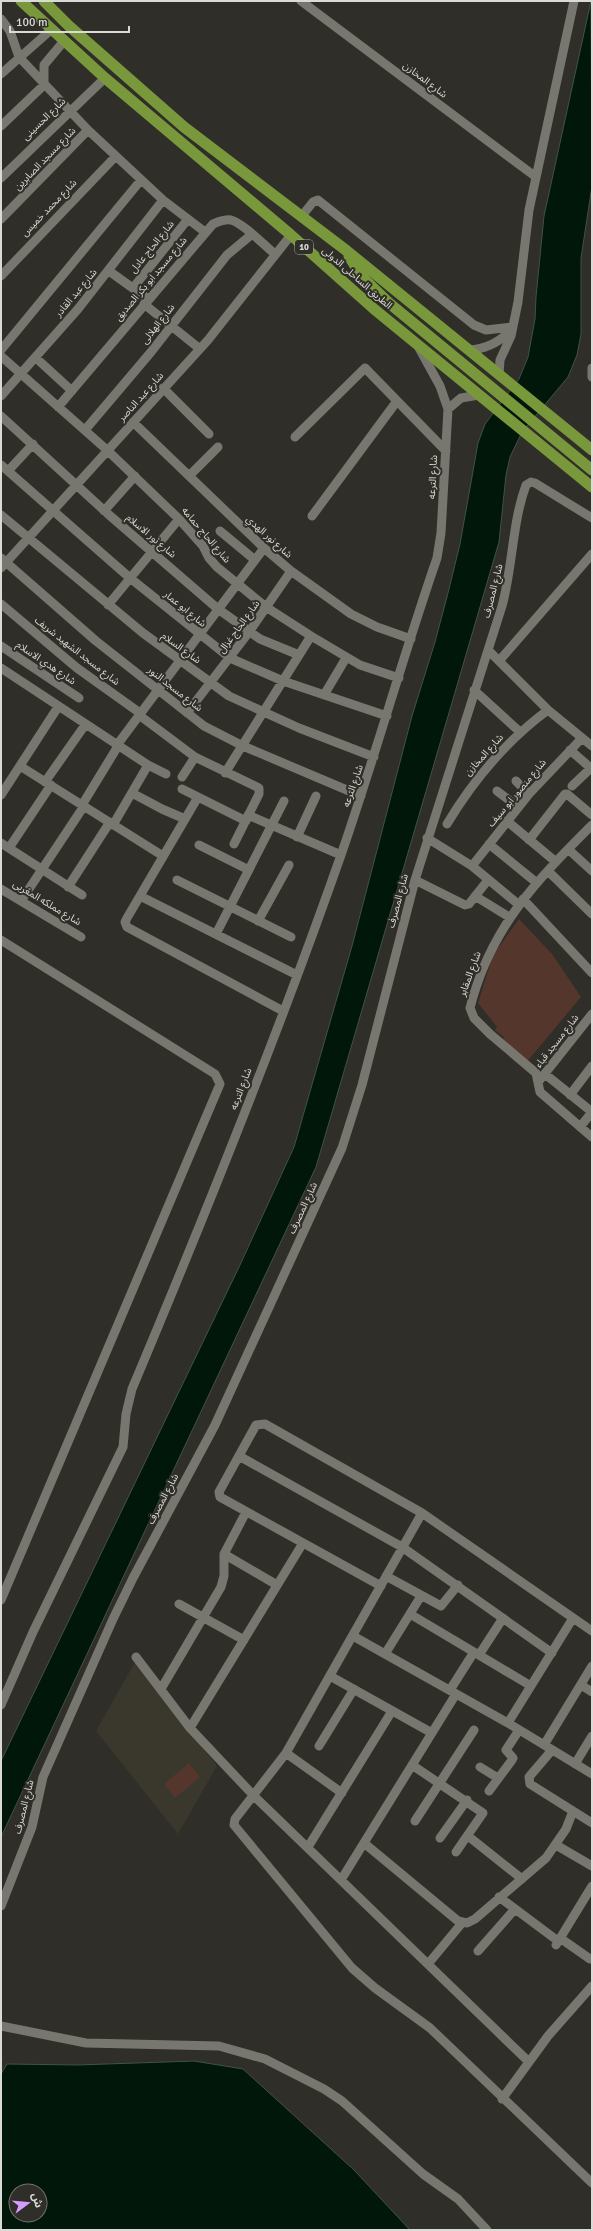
<svg xmlns="http://www.w3.org/2000/svg" width="593" height="2231" font-family="Signika,'Noto Sans Arabic',sans-serif">
	<rect width="100%" height="100%" fill="#2f2e28"/>
	<!-- built -->
	<path fill="#3a382c" d="M135 1662 217 1766 178 1834 96 1731Z"/>
	<!-- green -->
	<path fill="#54362c" d="M519 919 552 954 581 997 526 1063 502 1042 504 1037 495 1030 497 1027 478 1003 493 955Z
		M189 1763 200 1777 175 1798 164 1784Z"/>
	<!-- water -->
	<path fill="#001709" stroke="#415246" fill-rule="evenodd" d="M591 1 592 186 581 258V334L577 355 568 377 522 432 510 457 506 475 499 542 316 1167 1 1837V1761L240 1265 294 1147 352 946 412 716 435 642 448 593 460 544 478 443 485 424 519 379 528 357 535 319 536 297 544 216Z
		M194 2061 243 2069 354 2170 410 2230H1V2074L7 2064 77 2065ZM16 2191H40V2215H16Z"/>
	<g fill="none" stroke-linecap="round" stroke-linejoin="round">
		<!-- minor -->
		<path stroke="#77766f" stroke-width="9" d="M301 1 536 177
			M1 19 10 31 19 57 88 130 163 200 205 232
			M1 74 52 29
			M1 126 44 85V65L64 41
			M1 178 105 78
			M301 217 313 202 318 200 474 325 486 330 513 327
			M1 219 88 130
			M109 271 148 299
			M1 276 115 157
			M133 288 188 219
			M144 304 200 349
			M1 350 141 180
			M468 350C486 349 501 342 512 328
			M1 356 107 450 179 519 203 546 209 558 217 567 266 607 311 636 360 665 399 678
			M36 358 72 391
			M592 368V377
			M499 375 500 360 511 336 518 302 529 210 574 1
			M163 388 209 434
			M1 396 78 309 163 200
			M58 407 213 224C218 222 224 219 231 220 243 223 265 246 275 254
			M448 409 461 398 479 395
			M1 416 108 514 218 609 260 639 299 655
			M133 422 264 548 291 571 351 614 377 627 411 639
			M85 430 151 352 227 255 251 235
			M295 437 365 368 446 451
			M1 465 130 578 230 658 283 681 387 716
			M8 471 33 444
			M189 476 218 447
			M104 511 135 476
			M1 515 143 633 229 696 299 728 374 757
			M312 516 397 401
			M220 531 255 560
			M1 558 96 641 204 726 243 746 361 796
			M1 568 208 340 291 235
			M1 604 77 668 140 713
			M108 605 179 519
			M1 646 79 698
			M488 650 548 710 592 746
			M499 661 592 554
			M1 668 148 765 166 774
			M474 690 520 732
			M324 695 346 658
			M187 713 249 632 291 571
			M139 715 195 757 259 788V794L234 844
			M117 745 264 548
			M570 750 592 769
			M20 766 163 856
			M225 773 311 636
			M182 777 195 757
			M516 781 529 794
			M45 782 85 725
			M572 786 591 768
			M182 789 246 821
			M497 791 518 807
			M132 793 162 809 185 819
			M1 795 58 707
			M198 797 127 918 125 922 127 927 283 1011
			M82 805 118 746
			M248 815 341 855
			M507 821 556 862
			M447 824C474 779 506 741 548 710
			M113 825 148 765
			M592 825C536 881 490 928 470 1008L474 1018 490 1034 536 1073 540 1092 592 1137
			M297 837 316 796
			M427 838 472 866 518 904
			M529 840 565 794H567L592 815
			M1 843 82 895
			M489 844 537 883
			M199 845 249 870
			M9 848 51 785
			M568 849 592 871
			M472 866 529 794 582 738
			M548 871 592 914
			M177 880 291 937
			M415 880 465 905 469 904 488 880
			M68 887 110 822
			M1 889 81 937
			M140 896 297 975
			M475 896 509 917
			M523 899 592 973
			M21 901 84 806
			M258 921 289 865
			M216 934 284 801
			M1 940 215 1074 220 1084 1 1600
			M545 1074 592 1112
			M539 1081 592 1014
			M570 1095 592 1066
			M580 1127 592 1112
			M239 1456 402 1547 552 1653
			M422 1513 286 1753 235 1819 234 1825 352 1968 375 1988 430 2028 592 2183
			M224 1554 277 1585
			M386 1576 441 1606 458 1585
			M381 1586 220 1497 219 1492 256 1425 265 1424 422 1513 592 1631
			M179 1604 244 1640
			M410 1614 531 1686
			M353 1636 508 1723 592 1774
			M385 1654 421 1596
			M479 1655 503 1618
			M136 1657 190 1728 254 1796 529 2062
			M330 1676 432 1733
			M581 1685 592 1692
			M161 1689 221 1587 224 1576V1554L246 1512
			M450 1690 474 1652
			M1 1705 33 1632 123 1447 126 1414 132 1389C206 1213 278 1035 341 855 375 757 403 656 437 558L441 533 448 409 440 386 418 346
			M508 1723 573 1618
			M190 1728 303 1543
			M544 1745 592 1666
			M319 1746 354 1689
			M552 1750 529 1777 530 1784 592 1823
			M286 1753 342 1793
			M575 1764 592 1736
			M412 1765 483 1813 456 1852
			M480 1767 498 1778
			M489 1791 512 1760 513 1758 506 1750 519 1730
			M415 1821 474 1730
			M468 1836 522 1879
			M440 1838 467 1800
			M364 1843 458 1921 467 1923 475 1919 546 1858 566 1829 573 1811
			M556 1845 592 1866
			M308 1847 392 1711
			M341 1880 456 1694
			M499 1897 558 1941
			M1 1906 32 1827 43 1777 113 1619 133 1578 215 1425 342 1148 362 1085 415 880 502 606C513 566 512 523 526 485L531 482 535 483 592 518
			M560 1938 590 1959
			M556 1945 592 1886
			M478 1951 515 1909
			M428 1964 462 1923
			M1 2026 86 2043 219 2046 265 2059 324 2089 342 2101 423 2174 458 2199 487 2230
			M502 2099 548 2036 592 1986"/>
		<!-- trunk -->
		<path stroke="#78983b" stroke-width="11" d="M21 1 105 78 291 235 374 309 592 487
			M44 1 69 26 184 127 347 251 592 450
			M349 256 362 277 389 303 592 470"/>
	</g>
	<g text-anchor="middle" dominant-baseline="central" stroke-width="4" stroke-linejoin="round" paint-order="stroke">
		<!-- shield labels -->
		<rect fill="#2f2e28" stroke="#a7a6a2" stroke-width="1" x="295" y="240" width="18" height="14" rx="3"/>
		<g font-size="9" font-weight="bold" fill="#dadad6">
			<text x="304" y="247">10</text>
		</g>
		<!-- street labels -->
		<g font-size="10" fill="#dadad6" stroke="#2f2e28">
			<text transform="translate(425 80) rotate(37)">شارع المخازن</text>
			<text transform="translate(44 119) rotate(-44)">شارع الحسينى</text>
			<text transform="translate(45 159) rotate(-46)">شارع مسجد الصابرين</text>
			<text transform="translate(49 208) rotate(-46)">شارع محمد خميس</text>
			<text transform="translate(152 247) rotate(-51)">شارع الحاج عادل</text>
			<text transform="translate(357 278) rotate(41)">الطريق الساحلى الدولى</text>
			<text transform="translate(151 279) rotate(-50)">شارع مسجد ابو بكر الصديق</text>
			<text transform="translate(76 293) rotate(-50)">شارع عبد القادر</text>
			<text transform="translate(158 324) rotate(-52)">شارع الهلالى</text>
			<text transform="translate(141 397) rotate(-48)">شارع عبد الناصر</text>
			<text transform="translate(433 477) rotate(-87)">شارع الترعه</text>
			<text transform="translate(206 535) rotate(50)">شارع الحاج حمامه</text>
			<text transform="translate(151 536) rotate(40)">شارع نور الاسلام</text>
			<text transform="translate(269 537) rotate(42)">شارع نور الهدي</text>
			<text transform="translate(493 591) rotate(-76)">شارع المصرف</text>
			<text transform="translate(185 609) rotate(39)">شارع ابو عمار</text>
			<text transform="translate(239 627) rotate(-54)">شارع الحاج غزال</text>
			<text transform="translate(181 648) rotate(36)">شارع السلام</text>
			<text transform="translate(77 651) rotate(38)">شارع مسجد الشهيد شريف</text>
			<text transform="translate(46 663) rotate(34)">شارع هدي الاسلام</text>
			<text transform="translate(175 689) rotate(38)">شارع مسجد النور</text>
			<text transform="translate(484 755) rotate(-48)">شارع المخازن</text>
			<text transform="translate(353 786) rotate(-71)">شارع الترعه</text>
			<text transform="translate(517 793) rotate(-50)">شارع منصور ابو سيف</text>
			<text transform="translate(398 901) rotate(-75)">شارع المصرف</text>
			<text transform="translate(47 903) rotate(31)">شارع مملكه المغربى</text>
			<text transform="translate(470 974) rotate(-70)">شارع المقابر</text>
			<text transform="translate(557 1041) rotate(-52)">شارع مسجد قباء</text>
			<text transform="translate(241 1089) rotate(-69)">شارع الترعه</text>
			<text transform="translate(303 1208) rotate(-65)">شارع المصرف</text>
			<text transform="translate(163 1499) rotate(-62)">شارع المصرف</text>
			<text transform="translate(24 1807) rotate(-76)">شارع المصرف</text>
		</g>
	</g>
	<!-- border -->
	<rect width="593" height="2231" fill="none" stroke="#dadad6" stroke-width="4"/>
	<!-- north arrow -->
	<g transform="translate(28 2203) rotate(74)"><circle r="19" fill="#2f2e28" stroke="#73736e"/>
	<path d="M0-3L7 15L0 10L-7 15Z" fill="#d59cfb"/>
	<text y="-6" font-size="11" font-weight="bold" text-anchor="middle" fill="#dadad6">ش</text>
	</g>
	<!-- scale -->
	<path d="M10 26v6h119v-6" fill="none" stroke="#dadad6" stroke-width="2"/>
	<text x="16" y="26" font-size="12" fill="#dadad6" stroke="#2f2e28" stroke-width="3" paint-order="stroke">100 m</text>
</svg>
